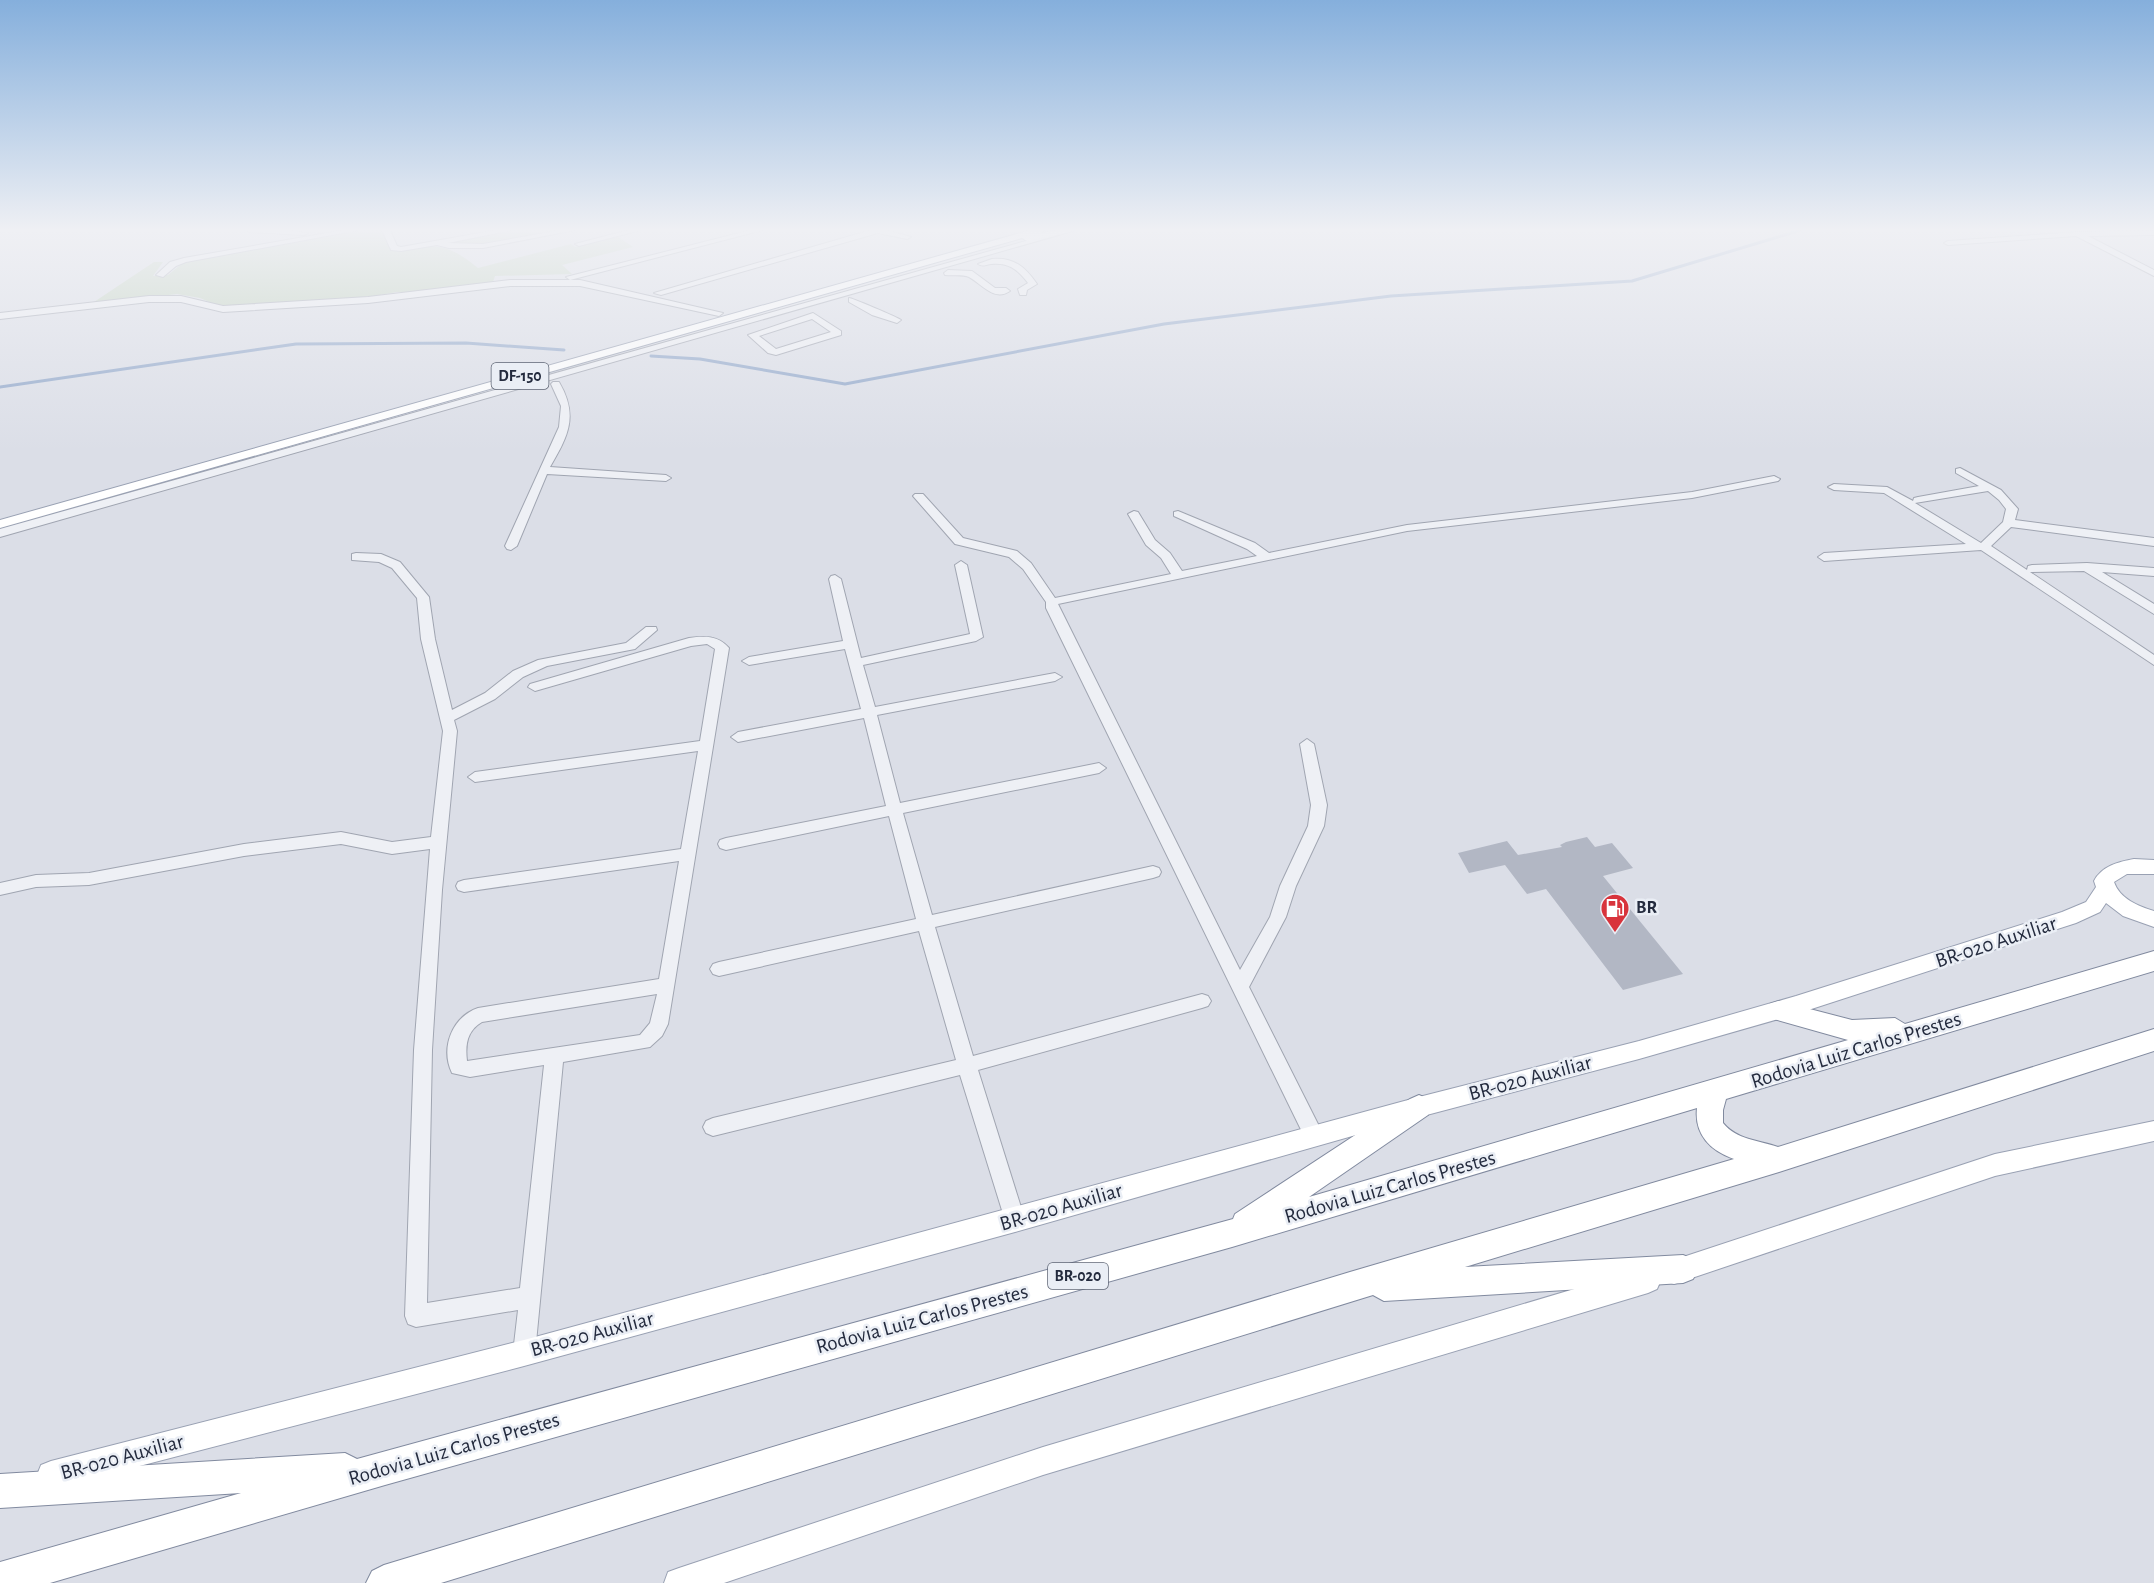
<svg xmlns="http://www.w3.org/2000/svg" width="2154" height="1583" font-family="'Alegreya Sans',sans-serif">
	<rect width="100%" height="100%" fill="#dbdee7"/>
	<!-- green -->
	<path fill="#bfd1bb" d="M363 230H382L393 251C434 244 445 241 478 268L571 244 575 247 617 236 633 247 562 265 572 274 495 276 493 282 427 292H397L374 296 221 307 200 298 177 294 91 304 154 262H163L153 276 168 275 184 262Z
		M512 230H565L468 246H450L447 242Z"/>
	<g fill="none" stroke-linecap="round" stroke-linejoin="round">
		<!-- stream -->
		<path stroke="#92a8ca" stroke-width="3" d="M651 356 700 359 845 384 1164 324 1391 296 1632 281 1801 230
			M0 387 296 344 466 343 564 350"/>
	</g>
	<!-- building -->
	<path fill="#b2b7c4" d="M1587 837 1595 847 1612 843 1633 868 1603 876 1683 974 1623 990 1546 889 1527 894 1505 865 1469 873 1458 853 1507 841 1518 855 1562 847 1560 845 1566 842Z"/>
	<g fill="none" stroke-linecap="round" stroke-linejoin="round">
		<!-- minor casing -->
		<g stroke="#a0a5b1" stroke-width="2">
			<path id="minor" d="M245 230H284L308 233 304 235 249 232Z
				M344 230H359L186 262 176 266 163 277 156 275 170 262 184 258Z
				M382 230H390L397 246 401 247 497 230H512L448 243 483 244 561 230H575L483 248H449L437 245 401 251 391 250Z
				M629 230H641L579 246 575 244Z
				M751 230H763L570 280 566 277Z
				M871 230H885L911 237 907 239 878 233 661 295 654 293Z
				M1065 230H1076L0 537V529Z
				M2154 231V235L2088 236 2154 270V276L2076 236 1948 245 1944 243 1948 241 2077 232Z
				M992 259C1014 257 1025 267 1037 284L1027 290 1026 295H1020L1018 289 1028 283C1018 270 1009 262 991 264 985 265 983 267 978 264Z
				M948 270 972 271 995 288H1006L1010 291C994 302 982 284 969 277 962 274 952 276 945 275L944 273Z
				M510 280H580L723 313 719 316 580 286H510L368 303 223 312 181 302H149L0 319V313L149 296H181L223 306 368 297Z
				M849 298C852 298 897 317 901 320L897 323 872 315 849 302Z
				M813 313 841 331V335L776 355 768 353 748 335ZM812 319 831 332 776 349 759 336Z
				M553 382H559C579 416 568 436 550 467L666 475 671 478 666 481 547 474 517 546 511 550 507 549 505 546 559 427 561 406 551 384Z
				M1960 468 2001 490 2018 509 2015 520 2154 538V546L2011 527 1991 546 2027 570 2028 566 2032 565 2087 563 2154 568V576L2102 572 2154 604V614L2084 571 2030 572 2154 655V665L1981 550 1824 561 1818 557 1824 553 1966 544 1884 493 1834 490 1828 487 1834 484 1887 487 1913 501 1914 498 1918 497 1979 486 1956 473V469ZM1988 491 1999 500 2006 509 2003 522 1981 543 1915 503Z
				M1774 476 1780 479 1778 481 1692 498 1407 531 1058 604 1240 970 1270 917 1280 886 1308 826 1311 805 1300 744 1307 739 1314 744 1327 805 1324 826 1296 886 1286 917 1249 987 1324 1136 1321 1142 1314 1145 1307 1142 1046 608V602L1023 569 1009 557 955 544 913 496 915 494H923L963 538 1017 551 1031 563 1055 598 1171 574 1161 558 1146 545 1128 514 1134 511 1138 512 1155 540 1170 553 1182 571 1257 556 1247 549 1174 516V512L1178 511 1255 543 1269 553 1407 525 1692 492Z
				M356 553 381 554 400 562 429 597 435 639 452 710 485 693 513 671 538 660 626 643 646 627H656L657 630 635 649 547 666 523 677 495 699 454 720 457 731 442 890 432 1050 427 1303 520 1288 544 1065 470 1077 452 1073C440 1048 452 1017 478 1008L659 979 679 861 464 892 458 890 456 886 458 882 464 880 681 849 698 751 475 782 468 777 475 772 700 741 715 649 707 644 691 646 535 691 528 687 530 684 689 638C704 636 718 635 729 648L668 1024 662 1036 650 1047 563 1062 535 1353 532 1361 524 1364 516 1361 513 1353 518 1310 416 1327 408 1324 405 1316 414 1050 430 849 392 854 341 844 244 856 89 885 36 887 0 895V883L36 875 89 873 244 844 341 832 392 842 431 837 443 731 421 639 417 598 392 568 379 562 352 560V554ZM657 994 650 1023 640 1035 467 1061C465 1044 467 1031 482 1022Z
				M961 561 967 565 983 637 976 641 863 665 875 707 1055 673 1062 677 1055 681 877 715 900 803 1099 763 1106 768 1099 773 903 813 932 915 1153 866 1159 868 1161 872 1159 876 1153 878 935 927 973 1056 1202 994 1208 996 1211 1001 1208 1006 1202 1008 978 1070 1025 1220 1022 1227 1015 1230 1008 1227 1005 1220 960 1075 713 1136 706 1133 703 1127 706 1121 713 1118 956 1060 919 931 719 976 713 974 710 969 713 964 719 962 916 919 889 816 726 850 720 848 718 844 720 840 726 838 886 806 864 718 738 742 731 737 738 732 861 709 845 649 749 665 742 661 749 657 843 641 829 579 831 576 835 575 841 579 861 658 970 634 955 565Z"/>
		</g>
		<!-- major casing -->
		<g stroke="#99a1b3" stroke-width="2">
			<path id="major" d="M1031 230H1044L1041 233 1059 230 1072 231 1027 241 1022 238 0 528V520Z
				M2134 859 2154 860V874H2127L2114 882C2120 899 2138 906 2154 911V927L2123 916 2106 903 2100 912 2076 923 1796 1014 1639 1059 1419 1117 1015 1232 524 1366 51 1489 41 1485 37 1475 41 1465 51 1461 524 1340 1419 1097 1639 1041 1796 996 2062 912 2086 902 2096 887 2094 881C2102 866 2118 862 2134 859Z
				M2154 1121V1141L1995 1176 1674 1284 1665 1281 1661 1272 1665 1263 1674 1260 1995 1154Z
				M1648 1267 1657 1271 1661 1280 1657 1289 1648 1293 1043 1475 724 1583H664L668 1572 679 1568 1043 1447Z"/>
		</g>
		<!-- highway casing -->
		<g stroke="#818a9f" stroke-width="2">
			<path id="highway" d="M2154 951V971L1726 1099 1723 1110V1123C1737 1140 1758 1140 1778 1147L2154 1029V1051L1779 1172 1465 1267 1683 1255 1693 1259 1698 1269 1693 1279 1683 1283 1384 1301 1373 1295 441 1583H366L372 1571 384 1565 1350 1272 1734 1159C1711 1151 1694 1135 1697 1108L1232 1247 385 1485 50 1583H0V1562L241 1493 0 1508V1474L345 1453 357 1459 1233 1219 1235 1214 1410 1099 1419 1095 1428 1099 1432 1107 1428 1115 1309 1197 1848 1040 1770 1018 1767 1011 1770 1004 1779 1001 1852 1020 1895 1018 1905 1024Z"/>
		</g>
		<!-- minor -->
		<use href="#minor" fill="#eef0f5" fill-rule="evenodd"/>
		<!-- major -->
		<use href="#major" fill="#fff" fill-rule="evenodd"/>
		<!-- highway -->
		<use href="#highway" fill="#fff" fill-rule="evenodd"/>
	</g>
	<!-- sky -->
	<linearGradient id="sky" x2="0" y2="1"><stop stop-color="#85afdc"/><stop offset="0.51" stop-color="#eff0f4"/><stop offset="1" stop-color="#eff0f4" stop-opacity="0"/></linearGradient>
	<rect width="2154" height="451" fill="url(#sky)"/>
	<!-- icons -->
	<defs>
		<g id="fuel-pin" transform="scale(1.5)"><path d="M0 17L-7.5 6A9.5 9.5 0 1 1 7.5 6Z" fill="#d8343c" stroke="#eaeef5"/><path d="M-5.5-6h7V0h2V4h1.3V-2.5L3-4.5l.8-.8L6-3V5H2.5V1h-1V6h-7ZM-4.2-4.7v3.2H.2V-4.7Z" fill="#fff"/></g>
	</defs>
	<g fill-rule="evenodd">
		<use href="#fuel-pin" x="1615" y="908"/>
	</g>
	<g text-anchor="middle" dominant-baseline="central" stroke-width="5" stroke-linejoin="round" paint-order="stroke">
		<!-- shield labels -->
		<g fill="#eaeef5" stroke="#5f6675" stroke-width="1.5">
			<rect x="491.5" y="363" width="57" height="26" rx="4.5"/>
			<rect x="1048" y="1263" width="60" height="26" rx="4.5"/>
		</g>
		<g font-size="16" font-weight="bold" fill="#242b3e">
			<text x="520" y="376">DF-150</text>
			<text x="1078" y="1276">BR-020</text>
		</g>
		<!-- poi labels -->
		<g font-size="18" font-weight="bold" fill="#242b3e" stroke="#eaeef5" text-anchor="start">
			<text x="1636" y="908">BR</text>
		</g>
		<!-- near-street labels -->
		<g font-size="21" fill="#242b3e" stroke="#eaeef5">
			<text transform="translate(1996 942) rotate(-18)">BR-020 Auxiliar</text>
			<text transform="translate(1856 1050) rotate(-17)">Rodovia Luiz Carlos Prestes</text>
			<text transform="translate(1530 1078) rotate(-15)">BR-020 Auxiliar</text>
			<text transform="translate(1390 1187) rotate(-16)">Rodovia Luiz Carlos Prestes</text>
			<text transform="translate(1061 1207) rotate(-16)">BR-020 Auxiliar</text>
			<text transform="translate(922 1319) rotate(-15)">Rodovia Luiz Carlos Prestes</text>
			<text transform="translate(592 1334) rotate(-15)">BR-020 Auxiliar</text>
			<text transform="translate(454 1449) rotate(-16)">Rodovia Luiz Carlos Prestes</text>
			<text transform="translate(122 1457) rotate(-15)">BR-020 Auxiliar</text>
		</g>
	</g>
</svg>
